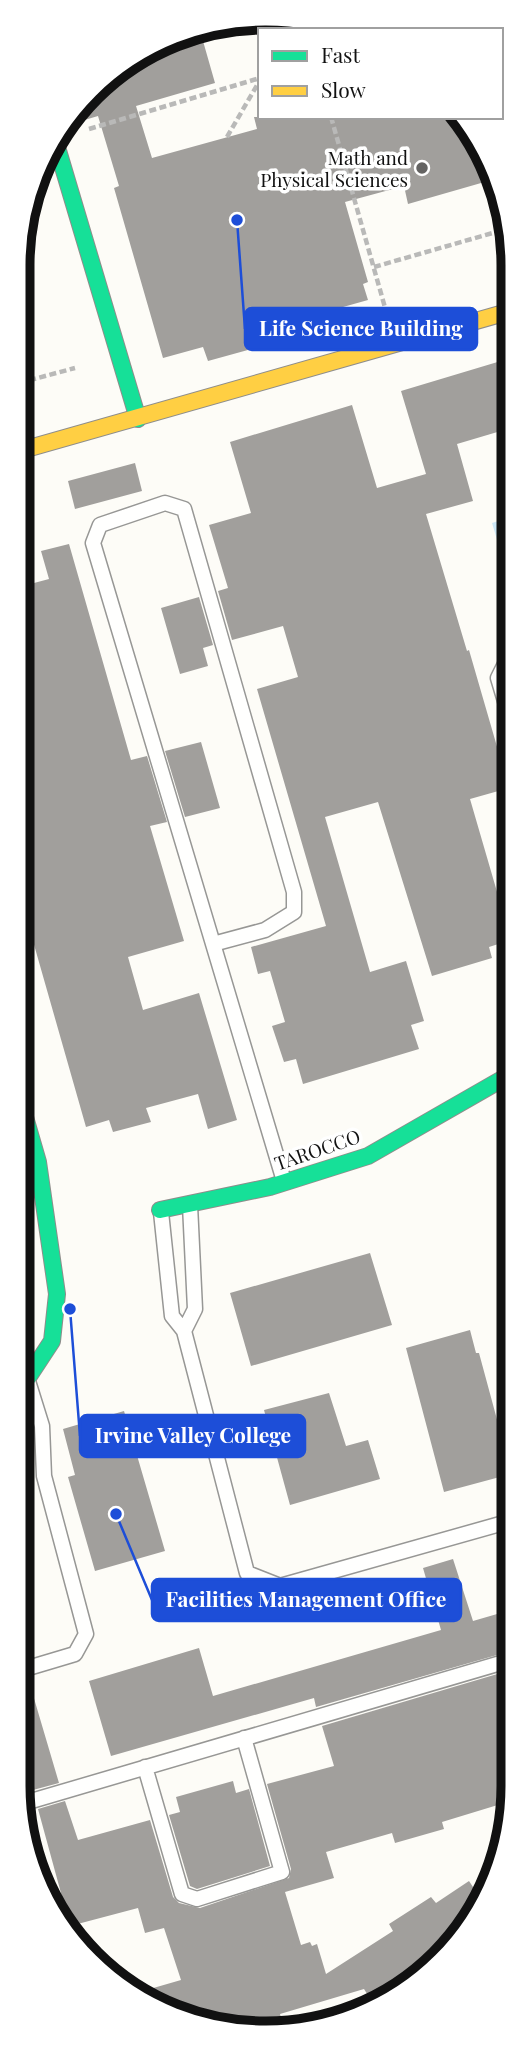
<svg xmlns="http://www.w3.org/2000/svg" width="531" height="2051" font-family="'Playfair Display',serif">
	<rect width="100%" height="100%" fill="#fdfcf7"/>
	<!-- water -->
	<path fill="#cde8f7" d="M511 517V579H509L492 523Z"/>
	<!-- building -->
	<path fill="#a19f9c" d="M199 27 215 83 136 106 152 158 257 129 254 117H460L488 156 495 179 408 204 404 186 345 202 368 282 363 284 368 300 254 332 259 347 208 361 203 347 163 358 114 188 119 186 98 116 71 124 69 121 115 69Z
		M511 358V428L457 444 473 501 426 514 467 651 469 650 509 788 470 799 511 940 489 947 492 958 432 976 378 802 325 817 370 972 406 961 424 1021 411 1025 419 1049 303 1084 296 1059 284 1062 272 1026 285 1022 270 971 258 974 251 947 326 926 257 689 298 677 283 626 232 640 218 591 228 588 209 525 251 513 230 442 352 405 377 488 426 474 401 391Z
		M135 463 142 491 75 509 68 481Z
		M69 544 131 760 147 756 167 822 150 826 184 941 128 957 143 1010 199 993 237 1120 208 1129 198 1094 146 1108 151 1122 113 1132 109 1120 86 1127 19 892V587L49 579 41 551Z
		M199 597 213 645 203 648 208 666 180 674 161 608Z
		M201 742 220 808 185 817 165 751Z
		M370 1253 392 1325 251 1366 230 1293Z
		M470 1330 476 1353H479L502 1438 511 1435V1474L444 1492 406 1348Z
		M329 1393 346 1446 368 1440 380 1479 290 1505 264 1410Z
		M124 1411 165 1551 95 1571 68 1477 75 1475 63 1429Z
		M453 1559 473 1621 511 1610V1651L316 1707 314 1698 111 1756 89 1681 199 1648 213 1696 441 1630 423 1568Z
		M511 1670V1801L442 1822 444 1829 395 1843 392 1833 326 1852 334 1878 285 1892 301 1945 310 1942 312 1946 317 1944 326 1974 393 1931 389 1924 431 1897 436 1903 469 1881 483 1902 480 1909 417 1982 374 2005 364 1989 280 2014 282 2021 246 2032 156 2008 136 1993 181 1980 164 1928 145 1933 138 1908 70 1926 38 1809 65 1801 78 1840 150 1820 173 1897 179 1903 200 1908 289 1878 291 1869 267 1784 334 1766 322 1726Z
		M28 1678 59 1783 33 1790 30 1781 18 1785V1680Z
		M233 1781 236 1793 249 1789 270 1866 197 1889 190 1886 169 1815 180 1812 176 1797Z"/>
	<g fill="none" stroke-linecap="round" stroke-linejoin="round">
		<!-- lane casing -->
		<g stroke="#979795" stroke-width="17">
			<path id="lane" d="M511 721 498 678 505 664 511 662
				M213 944 265 930 294 912V892L184 509 165 503 100 525 93 543 284 1181
				M161 1212 172 1316 184 1331 247 1573 280 1586 511 1521
				M184 1331 195 1309 190 1205
				M18 1671 75 1654 86 1634 44 1476 42 1426 28 1381
				M145 1767 182 1894 197 1899 282 1872 244 1738
				M21 1804 511 1660"/>
		</g>
		<!-- fast casing -->
		<g stroke="#8e8d8b" stroke-width="18">
			<path id="fast" d="M54 137 138 419
				M18 1093 38 1162 57 1294 52 1341 27 1379 18 1385
				M160 1210 270 1187 368 1156 511 1074"/>
		</g>
		<!-- slow casing -->
		<g stroke="#8e8d8b" stroke-width="18">
			<path id="slow" d="M19 451 511 311"/>
		</g>
		<!-- path -->
		<path stroke="#b9b9b8" stroke-width="4.5" stroke-dasharray="7 3.5" stroke-linecap="butt" d="M283 21 301 30
			M288 30 294 20
			M331 117 386 311
			M89 129 260 78
			M227 137 260 80
			M374 267 510 228
			M19 383 75 368"/>
		<!-- lane -->
		<use href="#lane" stroke="#fffffe" stroke-width="14"/>
		<!-- fast -->
		<use href="#fast" stroke="#16e098" stroke-width="16"/>
		<!-- slow -->
		<use href="#slow" stroke="#ffcf43" stroke-width="16"/>
	</g>
	<!-- markers -->
	<circle fill="#646362" stroke="#fff" stroke-width="2.5" cx="422" cy="168" r="7"/>
	<g text-anchor="middle" dominant-baseline="central" stroke-width="7" stroke-linejoin="round" paint-order="stroke">
		<!-- poi labels -->
		<g font-size="19" fill="#111" stroke="#fff" text-anchor="end">
			<text x="408" y="157">Math and<tspan x="408" dy="22">Physical Sciences</tspan></text>
		</g>
		<!-- street labels -->
		<g font-size="19" fill="#111" stroke="#fff">
			<text transform="translate(317 1149) rotate(-19)">TAROCCO</text>
		</g>
	</g>
	<!-- crop -->
	<path d="M0 0H531V2051H0ZM265 30H266A235 235 0 0 1 501 265V1786A235 235 0 0 1 266 2021H265A235 235 0 0 1 30 1786V265A235 235 0 0 1 265 30Z" fill="#fff" fill-rule="evenodd"/>
	<path fill="none" stroke="#111" stroke-width="9" d="M265 30H266A235 235 0 0 1 501 265V1786A235 235 0 0 1 266 2021H265A235 235 0 0 1 30 1786V265A235 235 0 0 1 265 30Z"/>
	<!-- callouts -->
	<path fill="none" stroke="#1d4ed8" stroke-width="2.5" d="M237 220L245 329M70 1309L80 1436M116 1514L152 1600"/>
	<g fill="#1d4ed8" stroke="#fff" stroke-width="2.5">
		<circle cx="237" cy="220" r="7"/>
		<circle cx="70" cy="1309" r="7"/>
		<circle cx="116" cy="1514" r="7"/>
	</g>
	<g fill="#1d4ed8" stroke="#1d4ed8" stroke-width="2.5">
		<rect x="245" y="308" width="232" height="42" rx="7"/>
		<rect x="80" y="1415" width="225" height="42" rx="7"/>
		<rect x="152" y="1579" width="309" height="42" rx="7"/>
	</g>
	<g font-size="21" text-anchor="middle" font-weight="bold" fill="#fff">
		<text x="361" y="336">Life Science Building</text>
		<text x="193" y="1443">Irvine Valley College</text>
		<text x="306" y="1607">Facilities Management Office</text>
	</g>
	<!-- legend -->
	<rect x="258" y="28" width="245" height="91" fill="#ffffff" stroke="#a0a0a0" stroke-width="2"/>
	<rect x="272" y="51" width="35" height="10" fill="#16e098" stroke="#a0a0a0" stroke-width="2"/>
	<text x="321" y="63" font-size="21" fill="#111111">Fast</text>
	<rect x="272" y="86" width="35" height="10" fill="#ffcf43" stroke="#a0a0a0" stroke-width="2"/>
	<text x="321" y="98" font-size="21" fill="#111111">Slow</text>
</svg>
